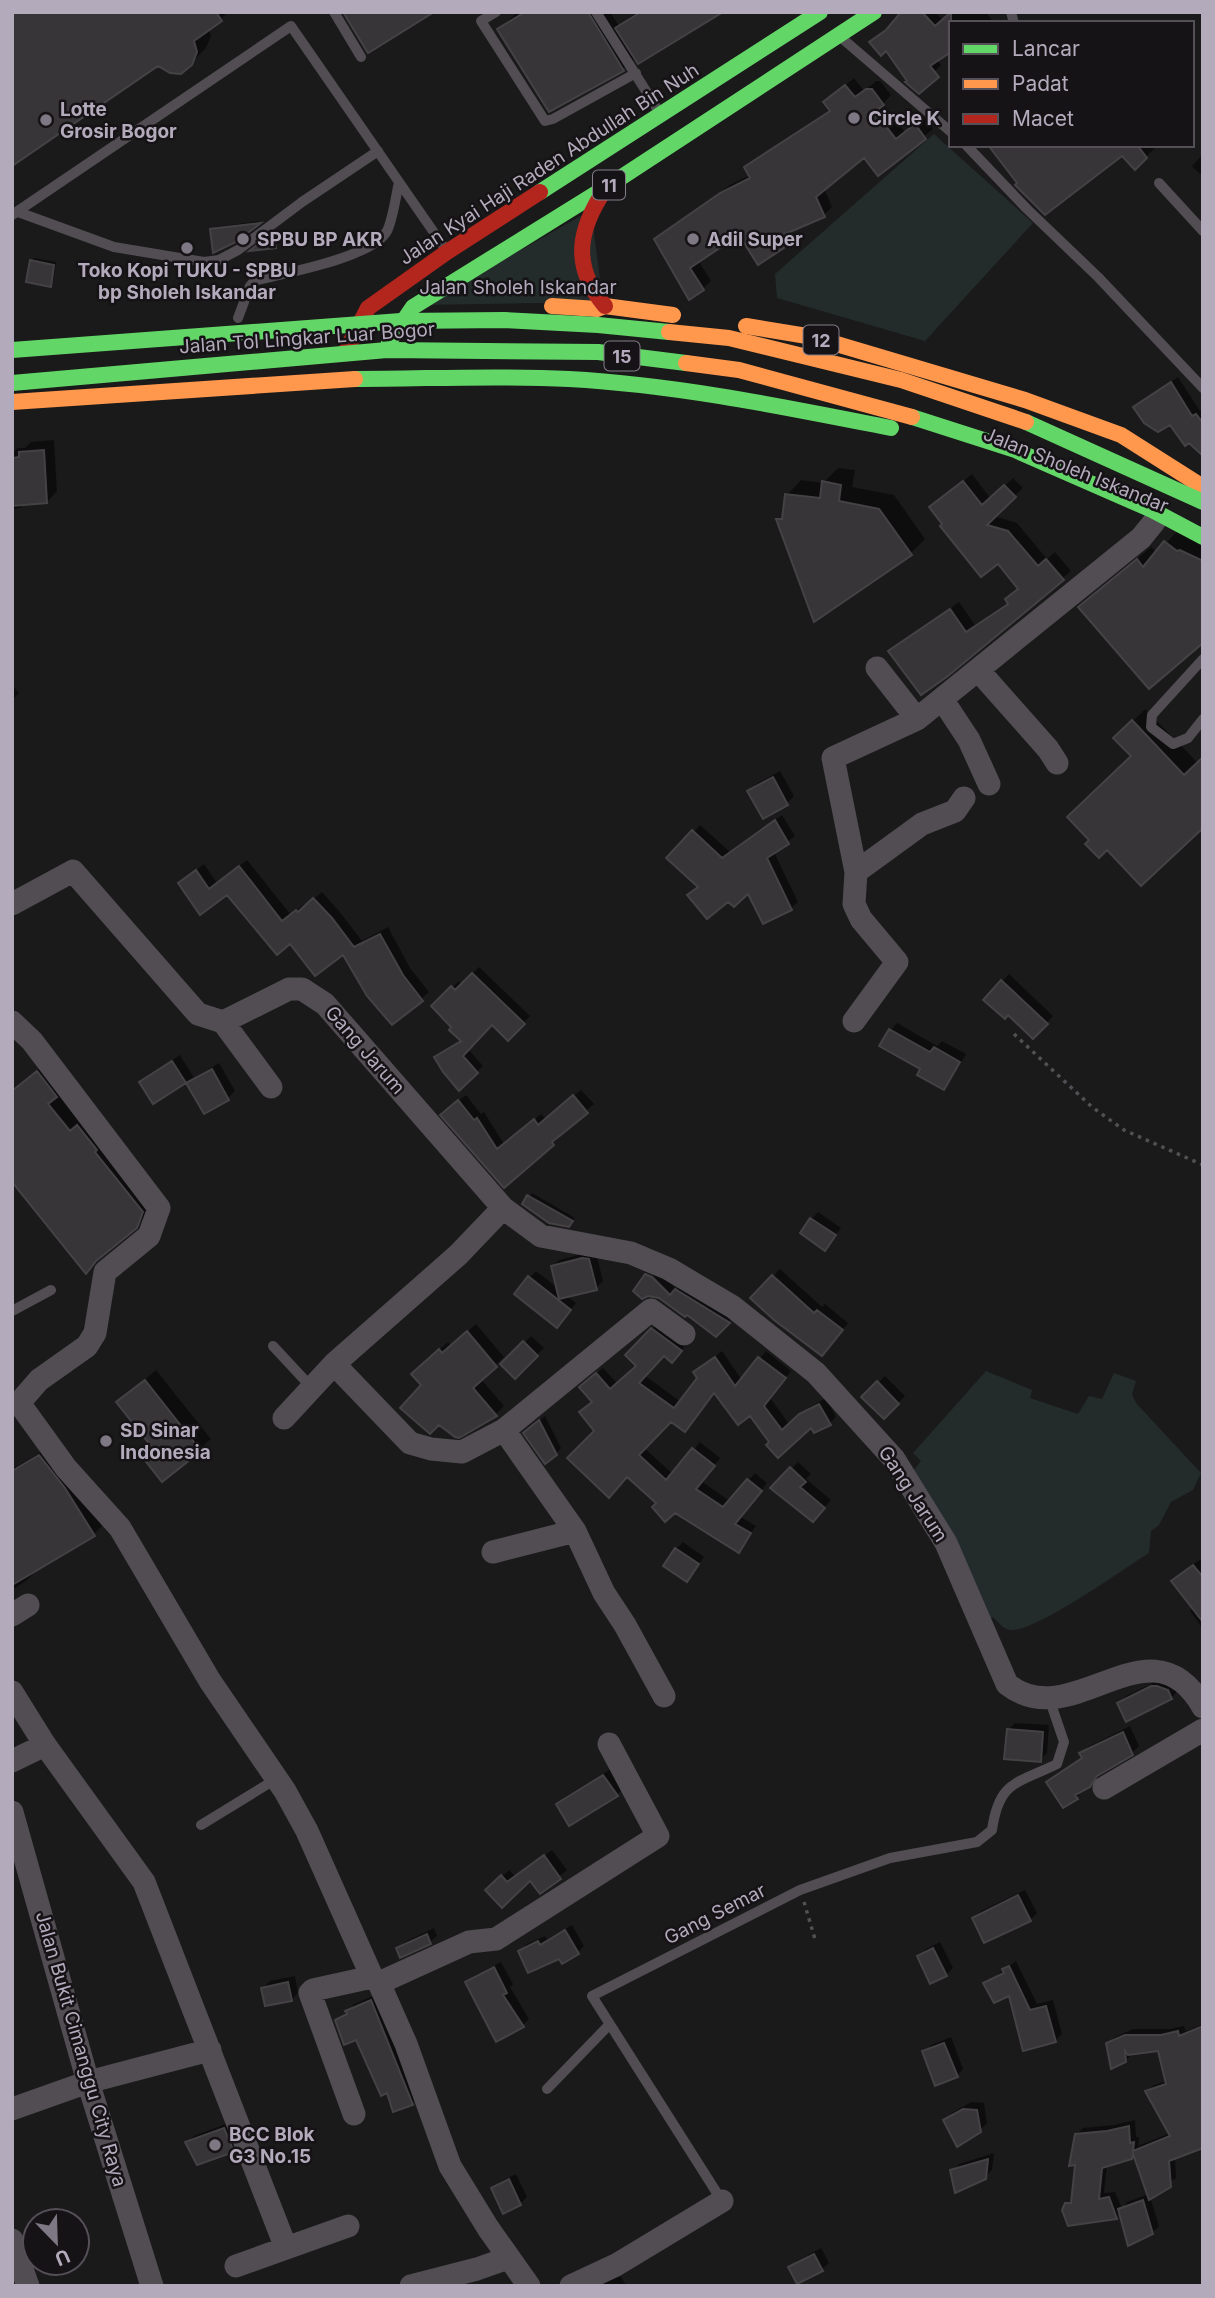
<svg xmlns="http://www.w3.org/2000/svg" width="1215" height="2298" font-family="Inter,sans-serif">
	<rect width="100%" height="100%" fill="#1a1a1a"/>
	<!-- green -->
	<path fill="#232c2b" d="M934 134 1033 223 925 341 777 298 775 274Z
		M591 210 603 302 424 305Z
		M986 1371 1032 1390 1030 1398 1078 1414 1089 1396 1102 1399 1114 1373 1136 1381 1132 1394 1136 1403 1201 1473 1193 1490 1171 1502 1159 1525 1151 1531 1149 1553C1123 1569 1035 1633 1010 1630 1003 1629 998 1622 993 1617L982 1624 913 1471 921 1461 913 1453Z"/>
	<!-- shadow -->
	<path fill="#0007" fill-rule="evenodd" d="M12 12H229L209 28 211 36 206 48 191 63Z
		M518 12H610L619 26 637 12H716L636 57 623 69 499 29Z
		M905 12H935L943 20 952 12H986L992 20 989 23H951L937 60 941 65 934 72 871 42 894 24Z
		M854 78 864 91 876 81H880L891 95 883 104 905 132 924 117 933 129 879 174 864 155 824 188 832 207 824 215 787 231 791 238 759 263 739 232 698 260 711 281 703 289 657 239 665 231 730 185 750 175 747 167 755 159 831 109 825 102Z
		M990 145H1152L1155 148 1135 167 1123 154 1019 183Z
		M1203 154V177L1192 166Z
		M260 221 233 242 212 230 215 227Z
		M277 232 278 243 276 246 254 249Z
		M34 258 56 262 53 282 50 285 31 261Z
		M1178 377 1200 411 1203 409V454L1170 423 1135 407Z
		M54 440 57 491 47 502 25 503 20 508 12 509V453L18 448H25L31 442Z
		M838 468 855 470 852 487 894 495 925 539 911 553 778 520 785 513 787 495 801 480 823 483Z
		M972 474 991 499 1013 478 1023 488 994 516 1017 523 1047 559 1055 552 1071 571 946 675 891 651 899 643 959 602 975 625 1009 602 1019 588 998 561 944 523 932 507Z
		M1179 529 1203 541V641L1081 607 1151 547 1157 553Z
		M12 685 19 693 12 700Z
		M1145 709 1198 763 1203 825 1116 738Z
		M780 771 794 796 787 803 763 817 749 791 756 784Z
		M782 815 795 836 774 852 798 902 791 908 764 922 749 891 700 886 669 858 700 825 730 852Z
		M247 860 291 915 304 904 306 906 322 892 339 911 362 941 388 927 410 968 429 992 421 999 343 953 291 941 227 893 180 883 204 864 217 883Z
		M479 967 530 1016 508 1039 492 1023 468 1049 483 1066 459 1088 436 1057 462 1040 454 1027 433 1006 459 981 462 985Z
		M1009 974 1053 1016 1033 1037 1009 1013 986 1000Z
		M897 1023 937 1046 942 1041 966 1054 950 1081 943 1088 923 1069 891 1030Z
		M180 1055 194 1078 219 1063 235 1091 228 1098 205 1112 187 1081 153 1102 141 1082 148 1075Z
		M49 1060 107 1137 148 1214 102 1254 12 1180V1090Z
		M581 1090 594 1104 558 1135 560 1137 518 1176 449 1108 466 1095 481 1114 484 1112 504 1144 541 1114 546 1119Z
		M532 1193 575 1218 572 1222 524 1204Z
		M818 1212 841 1228 825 1248 812 1219Z
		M591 1252 596 1253 603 1281 596 1288 567 1296 576 1303 563 1319 529 1278 536 1271 558 1288 552 1267 559 1260Z
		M780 1269 822 1307 825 1304 848 1323 829 1347 752 1298Z
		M659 1271 677 1290 684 1283 735 1315 716 1335 687 1313 659 1297 635 1291 647 1274 664 1292H669L650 1272Z
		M659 1322 688 1343 672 1360 665 1354 644 1375 681 1402 699 1378 695 1372 722 1351 742 1380 766 1351 791 1371 770 1398 790 1425 808 1408 826 1398 836 1417 830 1423 812 1425 772 1442 751 1413 715 1392 671 1420 644 1448 673 1474 700 1442 720 1458 701 1481 730 1501 755 1473 767 1483 741 1517 756 1526 738 1551 675 1511 658 1503 596 1431 594 1401 588 1380 603 1368 617 1383 638 1365 627 1355Z
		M476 1324 504 1357 481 1379 504 1406 495 1415 439 1423 423 1385 421 1365 448 1342 451 1346Z
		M531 1336 544 1348 515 1376 503 1364Z
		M156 1370 211 1439 162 1480 142 1455 153 1444 119 1402Z
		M885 1376 905 1396 884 1417 864 1397Z
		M545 1416 561 1448 556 1454 531 1427Z
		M48 1448 83 1494 102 1526 94 1534 33 1571 34 1573 26 1581 12 1590V1469Z
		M798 1462 811 1474 806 1479 831 1500 820 1513 773 1488Z
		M683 1542 704 1557 687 1580 676 1549Z
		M1201 1559 1203 1562V1629L1190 1611 1194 1607 1180 1574Z
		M1159 1680 1178 1691 1171 1698 1119 1703 1126 1696Z
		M1015 1723 1049 1725 1047 1753 1040 1760 1008 1730Z
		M1130 1726 1139 1746 1132 1753 1101 1772 1077 1797 1048 1782 1083 1757 1082 1754 1088 1747Z
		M611 1769 624 1788 617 1795 559 1804 565 1797Z
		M552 1850 567 1870 540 1892 530 1878 487 1891 509 1870 515 1876Z
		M1025 1890 1037 1913 1030 1920 974 1918 981 1911Z
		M572 1925 584 1946 577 1953 560 1957 520 1951 527 1944 545 1936 547 1939Z
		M434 1928 437 1936 430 1942 398 1948 405 1942Z
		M940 1942 953 1968 946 1975 919 1956 926 1949Z
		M1016 1961 1037 2004 1053 2000 1062 2034 1055 2041 1010 1993 986 1983Z
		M501 1962 513 1984 510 1987 529 2019 522 2026 467 1983 474 1976Z
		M295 1976 298 1993 291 2000 263 1988 270 1981Z
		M378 1994 418 2097 412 2103 388 2091 357 2037 337 2021 354 2004Z
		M1203 2024V2148L1175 2157 1176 2178 1150 2197 1159 2226 1152 2233 1121 2212 1116 2217 1069 2224 1067 2204 1074 2197 1077 2163 1076 2135 1083 2128 1114 2125 1135 2120 1136 2137H1139L1138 2146 1170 2133 1148 2092 1154 2085 1167 2081 1160 2049 1132 2054 1125 2061 1108 2043 1115 2037 1133 2029H1169L1184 2026 1186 2031ZM1135 2154 1149 2194 1127 2202 1122 2208 1115 2192 1104 2193 1107 2165 1131 2158Z
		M951 2037 963 2069 957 2076 924 2052 931 2045Z
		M971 2102 984 2103 987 2123 980 2130 945 2120 952 2113Z
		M231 2122 240 2143 233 2150 187 2142 194 2136Z
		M994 2153 992 2170 985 2177 952 2171 959 2164Z
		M516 2174 527 2197 520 2204 493 2189 500 2182Z
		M821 2248 829 2263 822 2269 790 2268 797 2261Z
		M620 2276 627 2286H601L603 2284Z"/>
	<!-- building -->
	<path fill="#373538" stroke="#454246" stroke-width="2" d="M12 12H216L222 21 194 41 197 52 192 65 181 74 170 73 158 66 12 166Z
		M343 12H434L368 53Z
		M525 12H588L624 71 549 112 497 29Z
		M641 12H723L638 64 615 28Z
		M901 12H922L935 26 951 12V52L930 66 939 77 919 94 905 82 907 81 886 51 881 56 869 42 886 30Z
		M845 85 855 97 866 89H872L884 105 875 112 896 139 915 124 926 139 878 176 864 158 816 197 825 217 778 237 784 248 758 265 739 235 690 268 704 290 689 300 654 239 720 193 750 178 744 167 830 111 823 102Z
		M988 145H1137L1147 158 1135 170 1122 156 1045 215 1015 185 1017 183Z
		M261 223 234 243 213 253 210 229Z
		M274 232 276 248 249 251Z
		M30 260 54 265 51 287 26 282Z
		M1171 382 1192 416 1196 414 1203 423V456L1189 443 1185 446 1170 425 1158 432 1144 423 1133 407Z
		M44 450 47 503 12 506V458L19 457V452Z
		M822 481 841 485 839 501 879 509 912 555 814 622 776 519H782L785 494 820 498Z
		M963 481 982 505 1004 485 1016 497 987 525 1008 531 1038 566 1046 559 1064 580 948 676 921 695 888 651 950 609 966 632 1008 604 1005 599 1018 589 998 564 981 577 940 526 942 524 929 507Z
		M1164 541 1177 551 1180 550 1203 561V643L1149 689 1078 607 1137 559 1143 567Z
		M1132 720 1184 775 1203 757V828L1141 886 1107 850 1099 858 1085 844 1089 840 1067 817 1131 756 1113 738Z
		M773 777 788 805 763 819 747 791Z
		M775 820 789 844 767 858 792 910 763 924 748 894 734 907 728 902 707 919 687 895 698 887 666 858 692 830 722 858Z
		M239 866 282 921 296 910 298 912 313 898 332 918 354 947 380 934 403 975 423 1001 392 1025 367 996 343 955 315 976 290 944 277 955 227 895 200 915 178 883 196 870 209 889Z
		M472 973 525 1024 508 1041 492 1025 463 1056 478 1073 459 1091 443 1072 434 1057 461 1041 449 1030 451 1027 431 1006 451 986 455 990Z
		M1001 980 1048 1024 1033 1039 1008 1015 1005 1019 983 1000Z
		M889 1029 930 1052 934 1047 960 1062 944 1090 917 1075 920 1069 879 1046Z
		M172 1061 186 1083 153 1104 139 1082Z
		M212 1069 229 1100 204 1114 186 1083Z
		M37 1071 57 1097 48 1104 70 1131 77 1125 97 1150 95 1152 143 1212 137 1228 96 1261 86 1274 12 1182V1091Z
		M573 1095 588 1113 552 1142 554 1145 504 1188 440 1115 458 1100 474 1120 477 1118 497 1149 534 1119 538 1125Z
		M527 1195 573 1221 569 1227 549 1223 522 1204Z
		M810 1218 836 1235 825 1251 800 1233Z
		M582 1258 589 1259 597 1290 559 1299 551 1266Z
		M645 1274 652 1277 670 1295 675 1289 730 1323 716 1337 687 1315 685 1317 659 1298 648 1296 642 1299 633 1291Z
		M772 1275 814 1313 817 1310 843 1330 822 1356 774 1320 750 1298Z
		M528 1276 571 1310 557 1328 514 1294Z
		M651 1328 682 1351 672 1363 664 1356 639 1383 674 1408 697 1378 693 1372 715 1357 735 1386 758 1357 786 1378 764 1406 782 1430 799 1414 819 1404 831 1425 814 1433 811 1428 778 1458 766 1445 769 1442 750 1416 738 1425 714 1393 685 1432 671 1422 639 1455 666 1480 692 1448 715 1466 696 1489 723 1507 747 1479 762 1491 735 1524 751 1533 739 1553 675 1513 665 1522 652 1507 656 1503 627 1477 609 1498 567 1458 594 1431 579 1412 592 1402 579 1387 596 1373 610 1389 636 1366 625 1355Z
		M467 1331 497 1367 473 1388 497 1416 459 1438 455 1437 439 1425 430 1434 400 1408 421 1385 411 1374 439 1349 442 1353Z
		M523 1341 538 1356 515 1379 500 1364Z
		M145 1380 201 1451 162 1482 140 1454 151 1446 116 1402Z
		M877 1381 899 1404 884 1419 861 1397Z
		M539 1420 557 1455 545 1464 523 1433Z
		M39 1455 65 1488 95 1536 12 1585V1471Z
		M790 1467 806 1482 800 1487 825 1508 813 1522 770 1488Z
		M675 1548 699 1564 687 1582 663 1566Z
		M1193 1565 1203 1577V1622L1171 1581Z
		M1151 1686H1157L1168 1690 1172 1699 1126 1722 1117 1703Z
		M1007 1729 1043 1732 1041 1762 1004 1759Z
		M1123 1732 1133 1755 1097 1776 1090 1787 1075 1795 1078 1799 1063 1808 1046 1782 1082 1758 1079 1753Z
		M603 1775 618 1796 569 1826 556 1804Z
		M544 1855 561 1879 540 1894 530 1881 502 1908 485 1890 501 1875 507 1882Z
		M1018 1895 1031 1921 984 1943 972 1918Z
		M565 1930 579 1954 562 1964 559 1959 528 1973 518 1951 538 1941 540 1945Z
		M427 1934 431 1944 400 1958 396 1948Z
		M933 1948 947 1976 930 1984 917 1956Z
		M1009 1966 1030 2010 1046 2006 1056 2042 1023 2051 1009 1996 994 2003 983 1983 1004 1973 1002 1969Z
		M494 1967 507 1993 503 1995 524 2027 496 2042 465 1982Z
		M288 1982 292 2001 265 2006 261 1988Z
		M371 2000 413 2105 393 2112 387 2093 381 2096 356 2040 344 2045 335 2020 347 2014 345 2011Z
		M1203 2026V2148L1169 2161 1171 2187 1149 2200 1133 2154 1132 2159 1102 2168 1099 2199 1109 2197 1117 2219 1068 2226 1062 2210 1065 2203H1071L1075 2165 1069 2166 1075 2134 1107 2131 1129 2126 1130 2143 1134 2142 1133 2151 1170 2136 1145 2091 1166 2084 1158 2051 1128 2055 1125 2051 1126 2062 1111 2069 1106 2043 1125 2035H1161L1178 2031 1179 2036Z
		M944 2043 958 2077 935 2086 922 2051Z
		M963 2109 977 2110 981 2132 957 2147 943 2120Z
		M224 2128 234 2152 197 2165 185 2142Z
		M988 2159 986 2179 955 2193 950 2170Z
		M509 2179 521 2205 503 2214 491 2188Z
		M1143 2200 1153 2234 1128 2246 1118 2209Z
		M814 2254 823 2271 797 2284 788 2267Z"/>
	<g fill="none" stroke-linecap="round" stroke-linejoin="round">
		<!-- path -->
		<path stroke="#515054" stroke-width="3.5" stroke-dasharray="3.5 5" stroke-linecap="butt" d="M1014 1034 1092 1107 1124 1130 1203 1165
			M804 1902 815 1939"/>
		<!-- lane -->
		<path stroke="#514d53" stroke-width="10" d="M334 12 361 57
			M496 12 481 21 545 121 553 119 636 73
			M596 12 658 110
			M1011 12 1014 23
			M844 40 951 132
			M966 145 1027 209 1098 277 1203 388
			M1159 183 1203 231
			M18 212 114 247 204 262 219 260 238 250 302 202 378 151
			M12 215 291 26 444 247
			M238 318 250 286 254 281C284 273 372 258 387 231 393 219 396 195 399 182
			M1203 659 1152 715 1151 727 1173 744 1188 738 1203 719
			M12 1311 51 1290
			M273 1346 313 1389
			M201 1825 276 1779
			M547 2089 609 2025
			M722 2201 592 1996 800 1890 890 1858 977 1842 992 1830C999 1781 1016 1784 1057 1764L1064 1742 1049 1698"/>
		<!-- street -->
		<path stroke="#514d53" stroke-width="23" d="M877 668 917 719
			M978 670 1048 749 1057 763
			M942 699 969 740 989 784
			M856 872 833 758 917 719 1141 538 1154 522
			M12 904 73 871 198 1014 223 1022 289 989H302L325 1004 503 1208 541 1236 631 1253 669 1269 733 1307 816 1373 894 1459 946 1543 1007 1684C1073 1737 1150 1614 1203 1707
			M854 1021 897 962 861 919 854 904 856 872 922 824 955 811 964 798
			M12 1022 32 1041 159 1208 149 1236 105 1272 95 1333 87 1346 39 1380 19 1403 66 1468 120 1528 210 1681 285 1791 307 1831 372 1977 379 1983 406 2044 450 2166 488 2228 529 2286
			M223 1022 271 1087
			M334 1364 410 1443 431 1449 462 1452 504 1430
			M284 1418 334 1364 458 1255 503 1208
			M493 1552 575 1531
			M12 1615 28 1605
			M12 1692 45 1745 144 1882 286 2248
			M664 1696 625 1625 604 1593 575 1531 504 1430 651 1310 684 1334
			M12 1761 45 1745
			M1104 1788 1203 1730
			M12 1812 88 2082 152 2286
			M379 1983 469 1942 496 1939 658 1836 609 1744
			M12 2109 88 2082 210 2050
			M354 2114 310 1993 313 1990 372 1977
			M12 2240 28 2286
			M236 2266 348 2226
			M411 2286 477 2269 508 2258
			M571 2286 616 2265 722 2201"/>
		<!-- fast -->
		<path stroke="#63d668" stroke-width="16" d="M540 192 820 12
			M389 342 413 307 608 186 874 12
			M355 379C426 379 498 375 569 379 678 385 784 407 891 428"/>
		<!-- slow -->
		<path stroke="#ff974d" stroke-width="16" d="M552 306 597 309 605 306 673 315
			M746 326 813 337 1025 400 1121 435 1203 487
			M12 402 355 379"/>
		<!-- jam -->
		<path stroke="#b3261e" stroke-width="16" d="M605 306C571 266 578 229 606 188
			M347 349 368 308 447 252 540 192"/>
		<!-- fast-bridge -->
		<path stroke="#63d668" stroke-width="16" d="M12 350 401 321 504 320 598 325 669 332
			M12 383 387 350 598 352 686 363
			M912 417 1015 450 1152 510 1203 537
			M1026 422 1203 502"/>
		<!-- slow-bridge -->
		<path stroke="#ff974d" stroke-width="16" d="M669 332 729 338 901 380 1026 422
			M686 363 739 370 912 417"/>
	</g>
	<!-- markers -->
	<g fill="#7d7883" stroke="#161316" stroke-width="2.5">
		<circle cx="854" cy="118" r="7"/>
		<circle cx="46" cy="120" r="7"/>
		<circle cx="243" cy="239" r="7"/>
		<circle cx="693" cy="239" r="7"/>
		<circle cx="187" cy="248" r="7"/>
		<circle cx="106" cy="1441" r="7"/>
		<circle cx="215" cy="2145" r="7"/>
	</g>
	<g text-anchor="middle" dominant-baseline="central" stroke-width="5" stroke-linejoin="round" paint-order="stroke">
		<!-- shield labels -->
		<g fill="#161316" stroke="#847d8a" stroke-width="2">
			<rect x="593" y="170.5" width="32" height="29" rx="5"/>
			<rect x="803.5" y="325.5" width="35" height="29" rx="5"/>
			<rect x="604.5" y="341.5" width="35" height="29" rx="5"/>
		</g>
		<g font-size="18" font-weight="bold" fill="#b3aabc">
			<text x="609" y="185">11</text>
			<text x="821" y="340">12</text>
			<text x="622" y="356">15</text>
		</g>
		<!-- poi labels -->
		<g font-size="19" font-weight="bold" fill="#b3aabc" stroke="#161316" text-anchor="start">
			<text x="60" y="109">Lotte<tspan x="60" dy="22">Grosir Bogor</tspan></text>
			<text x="868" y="118">Circle K</text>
			<text x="257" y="239">SPBU BP AKR</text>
			<text x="707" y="239">Adil Super</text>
			<text x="187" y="270" text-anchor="middle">Toko Kopi TUKU - SPBU<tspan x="187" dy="22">bp Sholeh Iskandar</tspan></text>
			<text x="120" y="1430">SD Sinar<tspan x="120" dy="22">Indonesia</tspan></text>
			<text x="229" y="2134">BCC Blok<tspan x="229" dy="22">G3 No.15</tspan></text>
		</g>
		<!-- street labels -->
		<g font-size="19" fill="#b3aabc" stroke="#161316">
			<text transform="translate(549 164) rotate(-33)">Jalan Kyai Haji Raden Abdullah Bin Nuh</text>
			<text x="518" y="287">Jalan Sholeh Iskandar</text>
			<text transform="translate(307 338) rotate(-4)">Jalan Tol Lingkar Luar Bogor</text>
			<text transform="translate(1076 470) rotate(22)">Jalan Sholeh Iskandar</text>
			<text transform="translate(365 1050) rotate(49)">Gang Jarum</text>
			<text transform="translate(913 1494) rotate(57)">Gang Jarum</text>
			<text transform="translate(715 1914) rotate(-27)">Gang Semar</text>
			<text transform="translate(81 2049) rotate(74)">Jalan Bukit Cimanggu City Raya</text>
		</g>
	</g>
	<!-- border -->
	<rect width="1215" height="2298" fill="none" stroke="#b3aabc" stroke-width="28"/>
	<!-- legend -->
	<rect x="949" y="21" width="245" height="126" fill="#161316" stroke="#554f58" stroke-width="2"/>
	<rect x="963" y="44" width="35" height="10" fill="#63d668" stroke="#554f58" stroke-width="2"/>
	<text x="1012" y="56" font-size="21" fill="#b3aabc">Lancar</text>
	<rect x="963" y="79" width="35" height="10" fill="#ff974d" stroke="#554f58" stroke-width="2"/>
	<text x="1012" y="91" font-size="21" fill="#b3aabc">Padat</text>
	<rect x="963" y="114" width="35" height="10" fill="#b3261e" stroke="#554f58" stroke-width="2"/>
	<text x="1012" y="126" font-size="21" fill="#b3aabc">Macet</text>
	<!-- north arrow -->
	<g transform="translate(56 2242) rotate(157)"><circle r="33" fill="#161316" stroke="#554f58" stroke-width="2"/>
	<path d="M0-5L12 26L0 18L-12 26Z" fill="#7d7883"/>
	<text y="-10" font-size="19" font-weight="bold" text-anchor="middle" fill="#b3aabc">U</text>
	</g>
</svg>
